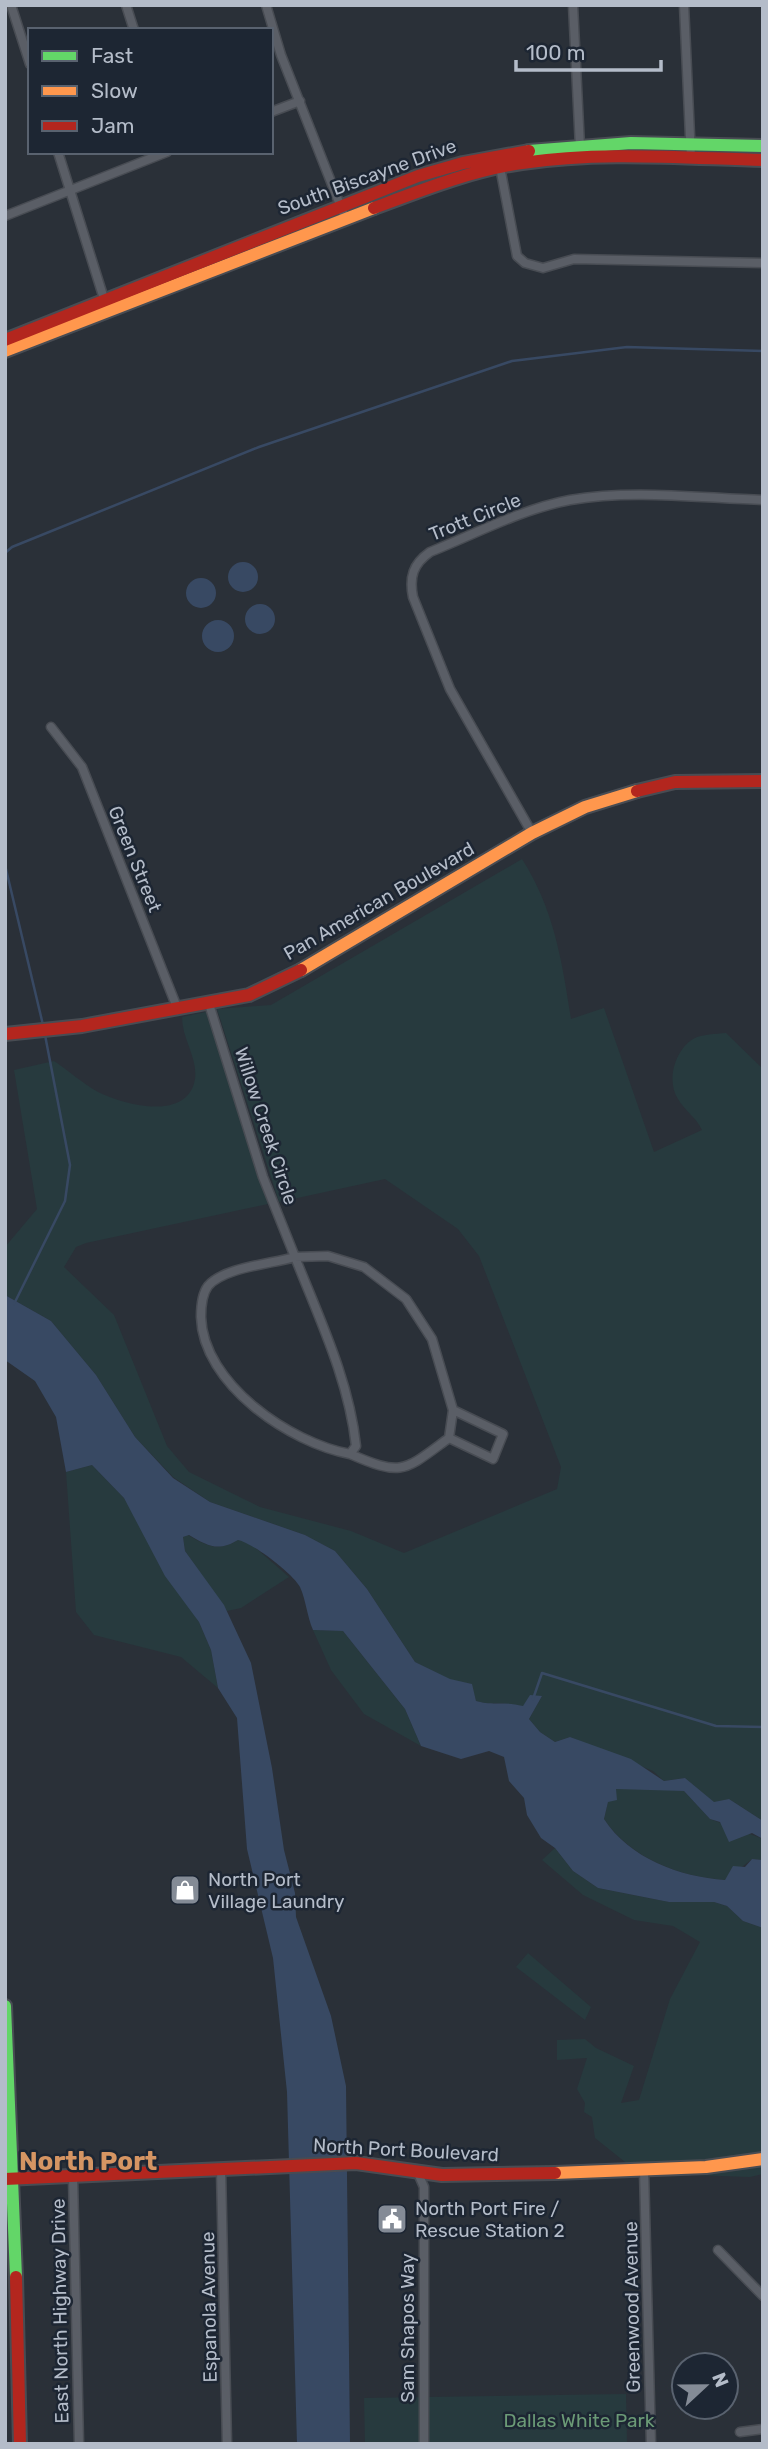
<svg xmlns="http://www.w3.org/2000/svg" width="768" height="2449" font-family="Rubik,sans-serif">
	<rect width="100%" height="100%" fill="#2a3038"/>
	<!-- green -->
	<path fill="#273a3e" d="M522 859C554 909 562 961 571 1019L604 1008 654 1152 702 1130C696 1117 685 1111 678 1099 666 1081 675 1050 693 1039 702 1034 716 1034 726 1033L763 1069V1821L729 1799 714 1803 685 1778 664 1781 653 1771 570 1737 555 1742 540 1732 529 1719 542 1696H530L523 1707C505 1701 494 1706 476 1701L471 1684 450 1680 415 1662 367 1589 335 1551 305 1535 210 1502 173 1477 135 1437 96 1375 51 1321 5 1295V1247L37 1209 14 1070 54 1061C69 1071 82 1083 98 1092 124 1105 188 1122 195 1079 198 1058 182 1039 182 1017L206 1012 268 1204 86 1243 76 1247 64 1267 114 1315 167 1446 189 1472 260 1507 351 1531 404 1553 557 1489 561 1467 479 1256 458 1229 385 1179 279 1202 217 1009 271 1005Z
		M92 1465 124 1498 199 1622 211 1650 218 1688 181 1657 94 1635 76 1612 66 1472Z
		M188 1535C207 1546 218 1552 238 1540L249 1542 289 1577 241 1608 227 1611 185 1551 183 1537Z
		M313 1630 343 1631 405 1709 421 1746 364 1714 331 1670Z
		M634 1787 684 1791 710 1819 763 1839V1860L752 1859 725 1880C680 1877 630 1858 604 1819L608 1802 616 1789Z
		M555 1848 573 1871 598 1888 669 1902H714L727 1906 743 1921 763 1928V2153L706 2162 630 2166 595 2138 592 2117 584 2112 585 2103 577 2089 587 2058 557 2060V2040L585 2039 596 2048 634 2066 621 2103 639 2100 670 1999 700 1942 673 1926 634 1920 583 1895 542 1860Z
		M528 1953 591 2007 585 2020 516 1967Z
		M763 2164V2174L750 2177 662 2174Z
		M626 2394 627 2444H365L364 2398Z"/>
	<!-- water -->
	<path fill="#384963" d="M228 577a15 15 0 1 1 30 0a15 15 0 1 1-30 0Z
		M186 593a15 15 0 1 1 30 0a15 15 0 1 1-30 0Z
		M245 619a15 15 0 1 1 30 0a15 15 0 1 1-30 0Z
		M202 636a16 16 0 1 1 32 0a16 16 0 1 1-32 0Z
		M5 1295 51 1321 96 1375 135 1437 173 1478 210 1502 305 1535 335 1551 367 1589 415 1662 450 1679 472 1684 476 1701C494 1706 505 1701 523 1706L530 1695 542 1696 529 1719 540 1732 555 1742 570 1737 631 1759 664 1781 685 1778 714 1802 729 1799 763 1821V1839L752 1833 729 1842 720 1822 710 1819 684 1791 616 1789 617 1800 608 1802 604 1819C629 1858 680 1877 725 1880L733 1866 745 1867 752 1859 763 1860V1928L743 1921 727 1906 714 1902H669L598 1888 573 1871 555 1848 541 1838 527 1815 524 1798 509 1781 504 1757 489 1751 461 1759 421 1746 405 1709 343 1631 313 1630C307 1616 306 1600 300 1587 293 1574 253 1543 238 1540 218 1552 208 1546 189 1535L183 1537 185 1551 224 1605 251 1663 272 1768 284 1850 295 1893 296 1917 331 2016 346 2086 350 2444H297L287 2092 273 1958 247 1849 237 1718 218 1688 211 1650 199 1622 165 1576 124 1498 92 1465 66 1472 56 1417 35 1381 5 1360Z"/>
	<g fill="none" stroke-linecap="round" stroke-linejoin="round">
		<!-- stream -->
		<path stroke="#384963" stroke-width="2.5" d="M5 553 12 547 259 447 512 361 627 347 763 351
			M5 865 43 1025
			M14 1304 65 1201 70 1165 45 1035
			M533 1699 542 1673 716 1726 763 1727"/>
		<!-- street casing -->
		<g stroke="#484c53" stroke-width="11">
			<path id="street" d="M11 5 30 64
				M126 5 134 30
				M266 5 281 55 346 220
				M573 5 580 147
				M684 5 691 158
				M271 112 300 101
				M58 152 105 302
				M500 167 517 256 525 263 543 268 574 259 763 263
				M5 216 167 152
				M51 727 82 767 178 1010
				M532 833 450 689 413 597C409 577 413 564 430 552 475 534 522 509 570 500 632 489 700 498 763 500
				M209 1004 263 1177 295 1257 328 1256 364 1267 406 1299 432 1339 453 1410 449 1438C404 1471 403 1477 350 1454
				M295 1257C319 1318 349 1380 356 1446L350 1454C290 1443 203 1384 201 1317 201 1307 202 1294 208 1286 224 1267 272 1264 295 1257Z
				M449 1438 493 1459 503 1434 453 1410
				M221 2170 227 2444
				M644 2170 651 2444
				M417 2171 424 2187V2444
				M73 2177 79 2444
				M718 2250 763 2296
				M740 2432 763 2429"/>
		</g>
		<!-- fast casing -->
		<g stroke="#484c53" stroke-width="16">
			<path id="fast" d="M529 151 631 143 763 146
				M5 2006 16 2277"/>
		</g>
		<!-- slow casing -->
		<g stroke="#484c53" stroke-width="16">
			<path id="slow" d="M5 351 374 208
				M301 970 532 833 585 807 637 791
				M555 2173 706 2167 763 2159"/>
		</g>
		<!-- jam casing -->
		<g stroke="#484c53" stroke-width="16">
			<path id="jam" d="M374 208C422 190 472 170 522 163 602 151 683 158 763 160
				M5 340 418 176 463 163 529 151
				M637 791 675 782 763 781
				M5 1034 82 1026 249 995 301 970
				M5 2179 356 2163 442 2175 555 2173
				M16 2277 20 2444"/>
		</g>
		<!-- street -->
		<use href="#street" stroke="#5a5e66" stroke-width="8"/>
		<!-- fast -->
		<use href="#fast" stroke="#63d668" stroke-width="12"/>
		<!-- slow -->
		<use href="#slow" stroke="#ff974d" stroke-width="12"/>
		<!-- jam -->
		<use href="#jam" stroke="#b3261e" stroke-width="12"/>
	</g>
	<!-- icons -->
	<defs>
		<g id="shop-square" transform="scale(1.575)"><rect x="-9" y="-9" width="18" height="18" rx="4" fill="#848b96" stroke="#1d2633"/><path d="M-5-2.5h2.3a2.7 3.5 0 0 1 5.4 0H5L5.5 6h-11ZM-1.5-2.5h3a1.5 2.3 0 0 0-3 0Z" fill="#fff"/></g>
		<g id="civic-square" transform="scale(1.575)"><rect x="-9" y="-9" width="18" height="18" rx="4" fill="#848b96" stroke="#1d2633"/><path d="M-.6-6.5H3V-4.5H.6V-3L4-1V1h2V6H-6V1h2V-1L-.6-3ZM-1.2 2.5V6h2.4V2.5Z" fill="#fff"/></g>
	</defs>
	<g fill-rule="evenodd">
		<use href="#shop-square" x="185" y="1890"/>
		<use href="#civic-square" x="392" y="2219"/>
	</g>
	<g text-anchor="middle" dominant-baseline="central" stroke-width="5" stroke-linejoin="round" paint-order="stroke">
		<!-- street labels -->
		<g font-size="19" fill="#b4bcc9" stroke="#1d2633">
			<text transform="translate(367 177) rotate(-20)">South Biscayne Drive</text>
			<text transform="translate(475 517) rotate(-22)">Trott Circle</text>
			<text transform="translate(135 859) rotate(68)">Green Street</text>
			<text transform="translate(379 901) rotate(-30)">Pan American Boulevard</text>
			<text transform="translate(266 1126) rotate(72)">Willow Creek Circle</text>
			<text transform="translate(406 2150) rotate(3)">North Port Boulevard</text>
			<text transform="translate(209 2307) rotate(-91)">Espanola Avenue</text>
			<text transform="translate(632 2307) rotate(-91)">Greenwood Avenue</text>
			<text transform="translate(60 2311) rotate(-91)">East North Highway Drive</text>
			<text transform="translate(407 2328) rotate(-90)">Sam Shapos Way</text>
		</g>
		<!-- poi labels -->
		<g font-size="19" fill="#b4bcc9" stroke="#1d2633" text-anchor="start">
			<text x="208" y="1879">North Port<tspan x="208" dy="22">Village Laundry</tspan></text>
			<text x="415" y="2208">North Port Fire /<tspan x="415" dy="22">Rescue Station 2</tspan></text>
		</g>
		<!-- park labels -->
		<g font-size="19" fill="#6b9a76" stroke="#1d2633">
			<text x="579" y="2420">Dallas White Park</text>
		</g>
		<!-- district labels -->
		<g font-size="26" font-weight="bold" fill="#d59563" stroke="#1d2633">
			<text x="88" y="2161">North Port</text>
		</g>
	</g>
	<!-- border -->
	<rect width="768" height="2449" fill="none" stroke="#b4bcc9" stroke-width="14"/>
	<!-- legend -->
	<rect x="28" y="28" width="245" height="126" fill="#1d2633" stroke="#59626f" stroke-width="2"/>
	<rect x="42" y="51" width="35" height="10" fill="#63d668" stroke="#59626f" stroke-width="2"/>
	<text x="91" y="63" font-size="21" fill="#b4bcc9">Fast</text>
	<rect x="42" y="86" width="35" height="10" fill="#ff974d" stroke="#59626f" stroke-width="2"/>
	<text x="91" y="98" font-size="21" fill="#b4bcc9">Slow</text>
	<rect x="42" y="121" width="35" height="10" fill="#b3261e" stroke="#59626f" stroke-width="2"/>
	<text x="91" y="133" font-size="21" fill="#b4bcc9">Jam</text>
	<!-- north arrow -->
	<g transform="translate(705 2386) rotate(68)"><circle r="33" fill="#1d2633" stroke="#59626f" stroke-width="2"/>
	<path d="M0-5L12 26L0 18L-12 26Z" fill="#848b96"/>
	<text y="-10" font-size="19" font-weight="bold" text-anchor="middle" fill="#b4bcc9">N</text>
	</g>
	<!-- scale -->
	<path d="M516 60v10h145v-10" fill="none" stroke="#b4bcc9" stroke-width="3.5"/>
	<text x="526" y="60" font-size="21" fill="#b4bcc9" stroke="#1d2633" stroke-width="5" paint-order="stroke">100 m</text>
</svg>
